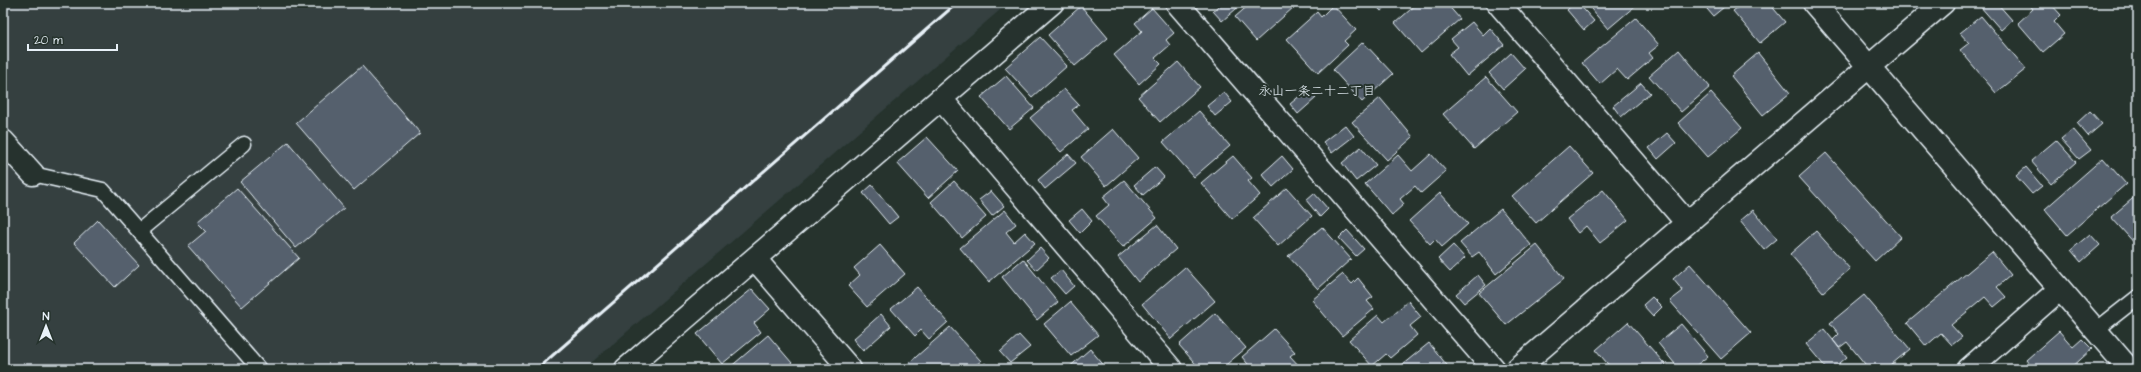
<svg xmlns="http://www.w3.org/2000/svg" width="2141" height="372" font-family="'Architects Daughter','Klee One',sans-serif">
	<rect width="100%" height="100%" fill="#26332d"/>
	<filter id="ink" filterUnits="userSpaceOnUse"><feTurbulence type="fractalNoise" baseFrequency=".025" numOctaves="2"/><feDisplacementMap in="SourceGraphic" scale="8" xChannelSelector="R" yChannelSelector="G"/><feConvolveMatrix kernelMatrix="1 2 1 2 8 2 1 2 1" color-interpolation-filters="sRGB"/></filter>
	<g filter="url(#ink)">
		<!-- built -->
		<path fill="#344040" d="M3 3H1008L584 369H3Z"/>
		<!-- building -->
		<path fill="#54606d" stroke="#e8f1f8" d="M1223 3H1243L1222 21 1213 11Z
			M1251 3H1290L1294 7 1256 41 1235 17Z
			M1374 3H1390L1381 11Z
			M1418 3H1446L1460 19 1421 53 1395 23Z
			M1574 3H1578L1594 21 1584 30 1567 10Z
			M1586 3H1632L1635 6 1608 29Z
			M1702 3H1729L1713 16Z
			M1743 3H1769L1785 22 1760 43 1733 11Z
			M1982 3H1997L2012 20 2001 30 1979 5Z
			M2028 3H2050L2061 15 2054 22 2064 34 2043 52 2018 23 2033 9Z
			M1333 5 1356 30 1344 41 1348 45 1318 73 1287 39 1317 12 1321 17Z
			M1081 6 1108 38 1075 66 1048 35Z
			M1152 8 1174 33 1166 40 1170 45 1155 58 1161 64 1139 84 1114 55 1142 31 1135 23Z
			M1981 16 2026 69 1996 93 1960 50 1969 43 1960 33Z
			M1636 18 1659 45 1649 53 1653 58 1627 80 1617 69 1600 84 1582 63Z
			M1472 22 1483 35 1490 28 1504 45 1467 76 1449 54 1458 47 1451 39Z
			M1040 37 1067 66 1032 97 1005 68Z
			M1363 42 1393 74 1362 102 1333 70Z
			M1679 50 1710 87 1681 112 1649 76Z
			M1511 53 1525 69 1503 89 1489 73Z
			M1758 53 1790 93 1763 115 1731 76Z
			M1178 62 1200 87 1160 122 1138 97Z
			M362 66 420 133 354 190 296 123Z
			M1006 76 1034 108 1009 129 981 97Z
			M1486 77 1517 112 1474 149 1443 114Z
			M1641 83 1650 93 1621 117 1613 106Z
			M1064 89 1079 105 1072 110 1088 129 1061 152 1030 118Z
			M1308 89 1316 98 1298 114 1290 104Z
			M1224 92 1232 102 1215 116 1207 106Z
			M1711 93 1742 128 1708 157 1678 123Z
			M1380 98 1413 137 1387 160 1352 122Z
			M1199 111 1230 146 1194 177 1163 142Z
			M2090 111 2102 124 2088 136 2077 123Z
			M1345 125 1354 136 1332 153 1323 142Z
			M1113 129 1138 158 1106 186 1081 157Z
			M2073 129 2091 150 2079 159 2061 139Z
			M1667 133 1676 143 1658 159 1649 148Z
			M927 137 958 171 928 198 897 163Z
			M2056 140 2076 162 2051 184 2031 161Z
			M288 142 344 208 296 248 240 182Z
			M1569 146 1593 173 1536 223 1512 196Z
			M1361 147 1376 165 1356 181 1342 163Z
			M1826 153 1901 237 1875 261 1799 177Z
			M1068 154 1076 163 1045 189 1038 180Z
			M1431 154 1446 171 1421 193 1415 186 1400 199 1404 204 1392 215 1365 184 1398 155 1412 171Z
			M1233 156 1252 178 1248 181 1260 195 1232 219 1201 183Z
			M1282 156 1293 169 1273 187 1262 174Z
			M2103 158 2126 184 2067 235 2045 209Z
			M1155 167 1164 177 1143 195 1134 185Z
			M2026 167 2042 186 2032 194 2016 176Z
			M1124 180 1157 218 1123 247 1096 216 1109 205 1103 197Z
			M954 181 986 217 962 238 931 202Z
			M872 185 898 217 889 224 863 193Z
			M237 188 299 258 242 307 188 246 206 231 197 222Z
			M1287 188 1312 216 1278 246 1253 218Z
			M1603 190 1628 220 1600 243 1586 226 1578 233 1567 219Z
			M991 191 1004 206 992 216 979 200Z
			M1314 193 1328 209 1320 217 1306 200Z
			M1440 193 1468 224 1442 247 1435 239 1430 244 1409 221Z
			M2138 194V245L2137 246 2111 217Z
			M1082 209 1092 221 1080 233 1069 220Z
			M1501 209 1531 245 1496 274 1479 252 1472 257 1460 243Z
			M1005 210 1016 224 1006 232 1014 242 1025 232 1035 243 989 282 960 248Z
			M1753 210 1777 239 1764 250 1740 221Z
			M98 220 139 265 115 287 74 243Z
			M1157 225 1176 249 1138 282 1118 257Z
			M1322 227 1351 259 1318 289 1288 256Z
			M1347 230 1364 249 1356 256 1339 238Z
			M1816 231 1850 269 1823 292 1790 254Z
			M2090 234 2100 245 2081 262 2071 250Z
			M880 245 905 274 867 307 848 286 860 275 854 268Z
			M1453 245 1465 258 1450 272 1438 259Z
			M1537 245 1564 279 1506 325 1479 293Z
			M1040 248 1049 258 1036 270 1027 260Z
			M1992 252 2011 275 1997 287 2006 297 1994 307 1985 297 1951 325 1962 337 1952 345 1941 333 1926 346 1907 323Z
			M1023 259 1058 302 1037 320 1002 277Z
			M1690 264 1751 333 1721 359 1670 301 1683 291 1673 279Z
			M1185 267 1215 301 1171 339 1142 304Z
			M1061 270 1074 286 1065 294 1051 278Z
			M1343 274 1352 284 1358 278 1373 297 1367 301 1374 309 1342 336 1312 300Z
			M1478 275 1486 285 1464 303 1456 294Z
			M917 287 948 322 929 339 921 330 915 336 891 309Z
			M752 289 770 309 754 323 761 332 722 364 697 334Z
			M1864 295 1910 349 1886 369H1869L1847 342 1839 348 1833 340 1839 334 1830 323Z
			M1652 297 1662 307 1653 316 1643 305Z
			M1408 301 1421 317 1410 326 1417 335 1390 358 1386 354 1372 366 1349 340 1378 315 1384 322Z
			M1070 302 1098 335 1071 356 1044 324Z
			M1215 313 1246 348 1221 369H1200L1179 345Z
			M881 314 891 326 863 351 853 339Z
			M1628 322 1669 369H1612L1596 350Z
			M1681 324 1708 356 1692 369H1679L1658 343Z
			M950 327 981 361 971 369H913L908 364Z
			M1274 329 1295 352 1290 356 1302 369H1252L1242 357Z
			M1824 329 1847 357 1833 369H1827L1806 344Z
			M2059 331 2073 347 2082 339 2092 349 2070 369H2033L2026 360Z
			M768 335 792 363 785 369H728Z
			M1019 335 1030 347 1010 363 1000 352Z
			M1429 343 1450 369H1397Z
			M1090 349 1107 369H1067Z
			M985 363 990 369H979Z"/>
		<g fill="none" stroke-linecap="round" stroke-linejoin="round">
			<!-- service casing -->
			<g stroke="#e8f1f8" stroke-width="17">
				<path id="service" d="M33 174 103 190 259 369
					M139 231 244 144
					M2096 330 2138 297"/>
			</g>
			<!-- minor casing -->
			<g stroke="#e8f1f8" stroke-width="25">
				<path id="minor" d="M1177 3 1494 369
					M1498 3 1687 223
					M1814 3 2129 369
					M941 99 1171 369
					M3 141 33 174
					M755 259 850 369
					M626 369 1052 3
					M1517 369 1943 3
					M1969 369 2060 289"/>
			</g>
			<!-- service -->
			<use href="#service" stroke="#26332d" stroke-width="14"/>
			<!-- minor -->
			<use href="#minor" stroke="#26332d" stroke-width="22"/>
			<!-- rail -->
			<path stroke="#e8f1f8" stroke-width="3" d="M537 369 957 3"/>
		</g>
	</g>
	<g text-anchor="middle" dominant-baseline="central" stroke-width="4" stroke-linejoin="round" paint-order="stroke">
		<!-- neighbourhood labels -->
		<g font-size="13" fill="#e8f1f8" stroke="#26332d">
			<text x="1317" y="91">永山一条二十二丁目</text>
		</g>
	</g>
	<!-- margin -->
	<rect width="2141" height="372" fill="none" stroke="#26332d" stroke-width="16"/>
	<rect x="8" y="8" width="2125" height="356" fill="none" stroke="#e8f1f8" stroke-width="1.5" filter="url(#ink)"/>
	<!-- north arrow -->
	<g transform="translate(46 326)" stroke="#26332d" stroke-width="3" paint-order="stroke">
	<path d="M0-3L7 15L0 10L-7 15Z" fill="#e8f1f8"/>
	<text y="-6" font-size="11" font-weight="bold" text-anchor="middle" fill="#e8f1f8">N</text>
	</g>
	<!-- scale -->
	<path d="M28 44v6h89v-6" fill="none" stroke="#e8f1f8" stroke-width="2"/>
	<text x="34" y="44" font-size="12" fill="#e8f1f8" stroke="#26332d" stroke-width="3" paint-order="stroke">20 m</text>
</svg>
